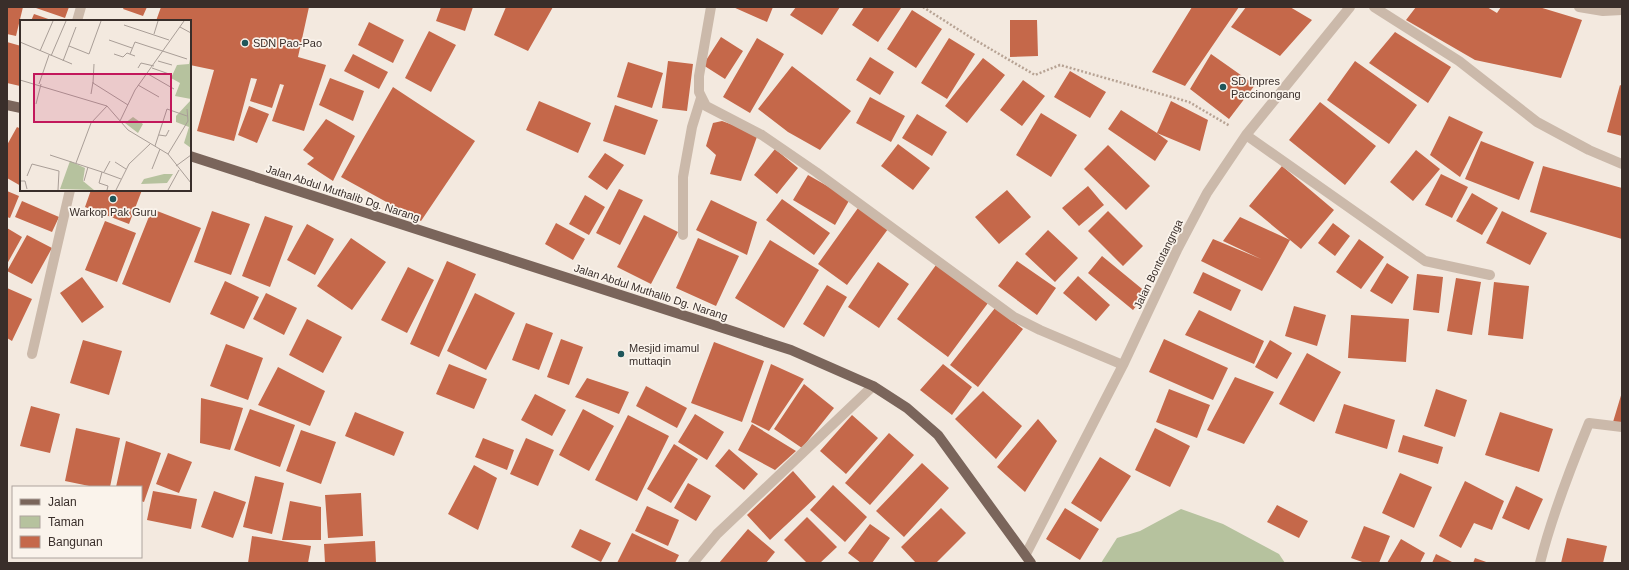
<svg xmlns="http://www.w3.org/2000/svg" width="1629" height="570" font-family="Helvetica,sans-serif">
	<rect width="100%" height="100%" fill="#f3e9df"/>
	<!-- green -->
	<path fill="#b6c29e" d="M1181 509 1223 524 1279 554 1285 563H1101L1117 538 1140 531Z"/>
	<!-- building -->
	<path fill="#c5684a" d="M7 7H23L16 36 7 34Z
		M37 7H69L65 18 36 8Z
		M124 7H147L143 16 123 9Z
		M161 7H309L298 57 326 65 304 131 272 121 284 85 280 84 272 108 250 101 257 79 251 78 234 141 197 131 214 70 190 65V21H156Z
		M441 7H473L465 31 436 21Z
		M506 7H553L528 51 494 35Z
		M733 7H773L767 22Z
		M796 7H840L822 35 790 15Z
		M864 7H899L901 8 878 42 852 25Z
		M1192 7H1239L1185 86 1152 72Z
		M1246 7H1290L1312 20 1280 56 1231 27Z
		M1416 7H1487L1497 13 1501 7H1539L1582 20 1561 78 1475 60 1406 20Z
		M912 10 942 29 916 68 887 49Z
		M34 14 54 21H31Z
		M1010 20H1037L1038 56 1010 57Z
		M369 22 404 40 393 63 358 45Z
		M429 31 456 45 431 92 405 78Z
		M1395 32 1451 67 1428 103 1369 63Z
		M721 37 743 51 725 79 703 65Z
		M757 38 784 54 750 113 723 97Z
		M949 38 975 54 947 99 921 83Z
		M7 42 21 46 20 86 7 83Z
		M353 54 388 72 379 89 344 71Z
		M1211 54 1255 85 1229 119 1190 89Z
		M870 57 894 72 880 95 856 80Z
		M983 58 1005 75 967 123 945 106Z
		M668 61 693 64 687 111 662 108Z
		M1355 61 1417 105 1389 144 1327 100Z
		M628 62 663 73 652 108 617 97Z
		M792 66 851 111 820 150 788 132 758 109Z
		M1070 71 1106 92 1090 118 1054 97Z
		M330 78 364 91 353 121 319 105Z
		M1023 80 1045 96 1022 126 1000 110Z
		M1620 85 1622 86V136L1607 132Z
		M393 87 475 141 421 221 341 177Z
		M870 97 905 116 891 142 856 123Z
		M539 101 591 123 578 153 526 130Z
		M1171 101 1208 120 1200 151 1157 133 1168 141 1155 161 1108 129 1121 110 1157 133Z
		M1320 102 1376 146 1345 185 1289 140Z
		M615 105 658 120 645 155 603 141Z
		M249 106 269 114 257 143 238 135Z
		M1041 113 1077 135 1051 177 1016 155Z
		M917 114 947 132 932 156 902 138Z
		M1449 116 1483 132 1460 177 1430 155Z
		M326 119 355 136 333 181 307 164 314 158 303 150Z
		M722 121 758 134 741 181 710 174 716 155 706 146 713 123Z
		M17 127 21 129V186L7 178V145Z
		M1481 141 1534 162 1519 200 1465 179Z
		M898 144 930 168 913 190 881 166Z
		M1108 145 1150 186 1126 210 1084 169Z
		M775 149 798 168 777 194 754 175Z
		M1416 150 1440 169 1413 201 1390 182Z
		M605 153 624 165 607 190 588 177Z
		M1282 166 1334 210 1301 249 1290 240 1262 291 1201 261 1213 239 1261 259 1223 241 1240 217 1290 240 1249 206Z
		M1543 166 1622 188V239L1530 212Z
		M1441 174 1468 187 1452 218 1425 205Z
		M808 175 850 199 835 225 793 200Z
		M1088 186 1104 205 1079 226 1062 208Z
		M619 189 643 200 620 245 596 233Z
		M91 190H142L129 224 85 207Z
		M1007 190 1031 217 999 244 975 217Z
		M7 191 19 196 10 218 7 217Z
		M1472 193 1498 208 1482 235 1456 221Z
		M585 195 605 207 589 235 569 224Z
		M782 199 830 233 814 255 766 220Z
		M711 200 757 222 747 255 696 230Z
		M22 201 59 217 52 232 15 217Z
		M858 208 888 229 847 285 818 264Z
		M152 209 201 228 170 303 122 284Z
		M212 211 250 224 231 275 194 262Z
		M1108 211 1143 246 1123 266 1088 231Z
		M1502 211 1547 233 1530 265 1486 243Z
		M644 215 678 232 651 284 617 267Z
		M265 216 293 226 270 287 242 276Z
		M105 221 136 233 117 282 85 270Z
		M556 223 585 239 573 260 545 244Z
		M1333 223 1350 236 1335 256 1318 243Z
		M307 224 334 239 315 275 287 260Z
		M7 228 22 237 7 264Z
		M1048 230 1078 258 1055 282 1025 254Z
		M27 235 52 248 32 284 7 271Z
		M351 238 386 262 352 310 317 286Z
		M698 238 739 256 716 306 676 288Z
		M1359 239 1384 257 1361 289 1336 272Z
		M770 240 819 270 784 328 735 298Z
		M1102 256 1147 293 1133 310 1088 273Z
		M447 261 476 274 439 357 410 344Z
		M1017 261 1056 288 1037 315 998 286Z
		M878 262 909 284 879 328 848 307Z
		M1387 263 1409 277 1392 304 1370 291Z
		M936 265 988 303 948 357 897 319Z
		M408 267 434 280 407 333 381 320Z
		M1203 272 1241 290 1231 311 1193 293Z
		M1417 274 1443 277 1439 313 1413 310Z
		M1078 276 1110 305 1096 321 1063 293Z
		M82 277 104 307 82 323 60 293Z
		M1456 278 1481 282 1472 335 1447 331Z
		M225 281 259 297 244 329 210 314Z
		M1494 282 1529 286 1523 339 1488 335Z
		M827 285 847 297 824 337 803 324Z
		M7 288 32 299 12 341 7 338Z
		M266 293 297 308 284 335 253 319Z
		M475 293 515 313 486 370 447 351Z
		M1294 306 1326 315 1317 346 1285 336Z
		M995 308 1023 329 978 387 950 365Z
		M1199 310 1264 341 1254 364 1185 335Z
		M1351 315 1409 319 1406 362 1348 358Z
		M307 319 342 337 323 373 289 355Z
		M526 323 553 333 539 370 512 360Z
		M561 339 583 347 569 385 547 377Z
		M1164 339 1228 368 1213 400 1149 372Z
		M83 340 122 351 109 395 70 383Z
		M1270 340 1292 353 1277 379 1255 367Z
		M714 342 764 361 742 422 691 403Z
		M226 344 263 358 248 400 210 386Z
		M1307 353 1341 372 1314 422 1279 404Z
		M449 364 487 379 474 409 436 394Z
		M771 364 804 379 769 431 751 422Z
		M943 364 972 387 952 415 920 390Z
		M278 367 325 391 310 426 258 405Z
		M1235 377 1274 392 1244 444 1207 430Z
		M587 378 629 392 619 414 575 397Z
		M804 384 834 408 802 448 774 429Z
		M646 386 687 408 677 428 636 406Z
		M1169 389 1210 405 1197 438 1156 422Z
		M1436 389 1467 400 1455 437 1424 426Z
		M983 391 1022 426 996 459 955 419Z
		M1622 392V423L1613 422Z
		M535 394 566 410 552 436 521 420Z
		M201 398 243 408 230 450 200 443Z
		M1344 404 1395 420 1387 449 1335 433Z
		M31 406 60 414 50 453 20 446Z
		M250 409 295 425 280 467 234 450Z
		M583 409 614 426 589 471 559 455Z
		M355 412 404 432 394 456 345 436Z
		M1500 412 1553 429 1539 472 1485 455Z
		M695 414 724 432 707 460 678 442Z
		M628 415 669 436 637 501 595 480Z
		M852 415 878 438 846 474 820 451Z
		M1038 419 1057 441 1025 492 997 467Z
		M752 424 796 451 775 470 738 450Z
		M76 428 120 438 110 487H94L65 481Z
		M1155 428 1190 446 1170 487 1135 470Z
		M301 430 336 442 321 484 286 471Z
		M889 433 914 455 870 505 845 483Z
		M1403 435 1443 447 1438 464 1398 452Z
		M483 438 514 450 507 470 475 457Z
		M526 438 554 450 538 486 510 474Z
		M126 441 161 453 144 502 141 501V487H116Z
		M674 444 698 459 671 503 647 489Z
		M729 449 758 474 744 490 715 466Z
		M168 453 192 462 179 493 156 484Z
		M1100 457 1131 476 1101 522 1071 503Z
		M922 463 949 488 904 537 876 511Z
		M474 465 497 478 478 530 448 514Z
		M793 471 816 497 770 540 747 515Z
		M1400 473 1432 487 1414 528 1382 513Z
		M255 476 284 483 272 534 243 527Z
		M1465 481 1504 501 1492 530 1474 523 1461 548 1439 536Z
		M688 483 711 496 696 521 674 508Z
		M833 485 867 517 845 542 810 510Z
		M1516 486 1543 499 1529 530 1502 518Z
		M153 491 197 499 191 529 147 520Z
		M214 491 246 502 233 538 201 527Z
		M361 493 363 536 328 538 325 495Z
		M290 501 321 507V540H282Z
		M1277 505 1308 521 1299 538 1267 522Z
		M647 506 679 520 668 546 635 531Z
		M941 508 966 533 936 563H916L901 547Z
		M1065 508 1099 529 1080 560 1046 539Z
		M807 517 837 547 820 563H807L784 540Z
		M870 524 890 538 872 563H861L848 553Z
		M1364 526 1390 536 1379 563H1365L1351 558Z
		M580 529 611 543 601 562 571 547Z
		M748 529 775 552 766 563H719Z
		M632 533 679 555 675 563H617Z
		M252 536 311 546 308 563H248Z
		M1567 538 1607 546 1603 563H1561Z
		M1401 539 1425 553 1420 563H1387Z
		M375 541 376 563H325L324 544Z
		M1436 554 1454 563H1432Z
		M1475 558 1489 563H1473Z"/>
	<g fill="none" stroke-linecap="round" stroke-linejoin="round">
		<!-- path -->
		<path stroke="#b7a394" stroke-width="2.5" stroke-dasharray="2 2" stroke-linecap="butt" d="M923 7 970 37 1035 75 1060 65 1189 102 1230 126"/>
		<!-- minor -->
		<path stroke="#cbb9aa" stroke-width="10" d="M711 7 699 76V92L706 106 762 135 816 172 1014 317 1040 330 1123 365
			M1374 7 1459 61 1537 122 1589 150 1622 164
			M1579 7 1603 11 1622 10
			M77 21 81 7
			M1246 135 1425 261 1490 275
			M683 235V177L692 127 701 98
			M32 354 70 190
			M1026 554 1123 365 1177 250 1207 193 1246 135 1350 7
			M693 563 717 534 873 386
			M1540 563C1552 515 1570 469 1589 423L1622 427"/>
		<!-- primary -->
		<path stroke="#7a655b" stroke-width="10" d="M7 105 21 108
			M190 156 791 350 873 386 907 408 938 435 1031 563"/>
	</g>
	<!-- markers -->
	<g fill="#1f565a" stroke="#faf3eb" stroke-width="1.5">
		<circle cx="245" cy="43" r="4"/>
		<circle cx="1223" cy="87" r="4"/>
		<circle cx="113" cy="199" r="4"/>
		<circle cx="621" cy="354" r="4"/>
	</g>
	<g text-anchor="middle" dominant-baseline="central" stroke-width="3.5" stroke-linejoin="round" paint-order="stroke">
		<!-- poi labels -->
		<g font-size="11" fill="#392e2a" stroke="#faf3eb" text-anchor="start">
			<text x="253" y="43">SDN Pao-Pao</text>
			<text x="1231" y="81">SD Inpres<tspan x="1231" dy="13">Paccinongang</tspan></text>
			<text x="113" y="212" text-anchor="middle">Warkop Pak Guru</text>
			<text x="629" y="348">Mesjid imamul<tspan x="629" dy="13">muttaqin</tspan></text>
		</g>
		<!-- street labels -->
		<g font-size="11" fill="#392e2a" stroke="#faf3eb">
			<text transform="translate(343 193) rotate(18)">Jalan Abdul Muthalib Dg. Narang</text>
			<text transform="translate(1158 264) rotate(-64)">Jalan Bontotangnga</text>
			<text transform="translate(651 292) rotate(18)">Jalan Abdul Muthalib Dg. Narang</text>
		</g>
	</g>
	<!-- overview -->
	<g transform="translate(20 20)">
		<rect width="171" height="171" fill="#f3e9df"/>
		<path d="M171 34V79L155 76 160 63 151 58 157 45 169 44ZM171 80V128L164 123 169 107 156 102V96ZM113 97 123 104 118 113 105 103ZM50 141 65 148 63 161 74 170 40 169ZM144 154H153L147 163 121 164 124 159Z" fill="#b6c29e"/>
		<path fill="none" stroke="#a99e97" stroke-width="1" d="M104 5 149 20M160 7 171 13M134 14 138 1M89 20 112 28M0 22 52 44M49 26 69 34 81 1M20 31 33 1M94 34 103 37 107 33 115 36M110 34 115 22 167 39M31 36 46 1M43 41 56 7M138 41 152 45M74 44 73 63 108 85M118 48 121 43 134 46M132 48 152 55M128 54 154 69M0 60 87 86 108 110 148 134 171 163M19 64 29 35M118 65 139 77M71 74 73 62M16 84 21 64M100 101 115 70 164 1M139 115 146 116 149 110M135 126 147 89 167 96M148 134 168 101 167 89M30 135 82 152 79 163 88 166 87 170M95 142 106 149M56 143 71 103 87 86M156 146 171 135M132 149 140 129M82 152 101 159M84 152 90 141M7 156 12 144 39 151 38 170M0 161H5L7 169M64 161 68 147M96 170 109 144 130 124M148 170 159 150"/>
		<path fill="#c2185b" fill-opacity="0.15" stroke="#c2185b" stroke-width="2" d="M14 54H151V102H14Z"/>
		<rect width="171" height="171" fill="none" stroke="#392e2a" stroke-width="2"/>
	</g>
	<!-- border -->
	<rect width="1629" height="570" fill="none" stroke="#392e2a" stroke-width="16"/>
	<!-- legend -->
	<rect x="12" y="486" width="130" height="72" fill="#faf3eb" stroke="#ada49e"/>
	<rect x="20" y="499" width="20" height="6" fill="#7a655b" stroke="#ada49e"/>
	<text x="48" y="506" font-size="12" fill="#392e2a">Jalan</text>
	<rect x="20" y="516" width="20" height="12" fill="#b6c29e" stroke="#ada49e"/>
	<text x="48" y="526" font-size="12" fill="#392e2a">Taman</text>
	<rect x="20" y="536" width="20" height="12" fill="#c5684a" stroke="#ada49e"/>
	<text x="48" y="546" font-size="12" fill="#392e2a">Bangunan</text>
</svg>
